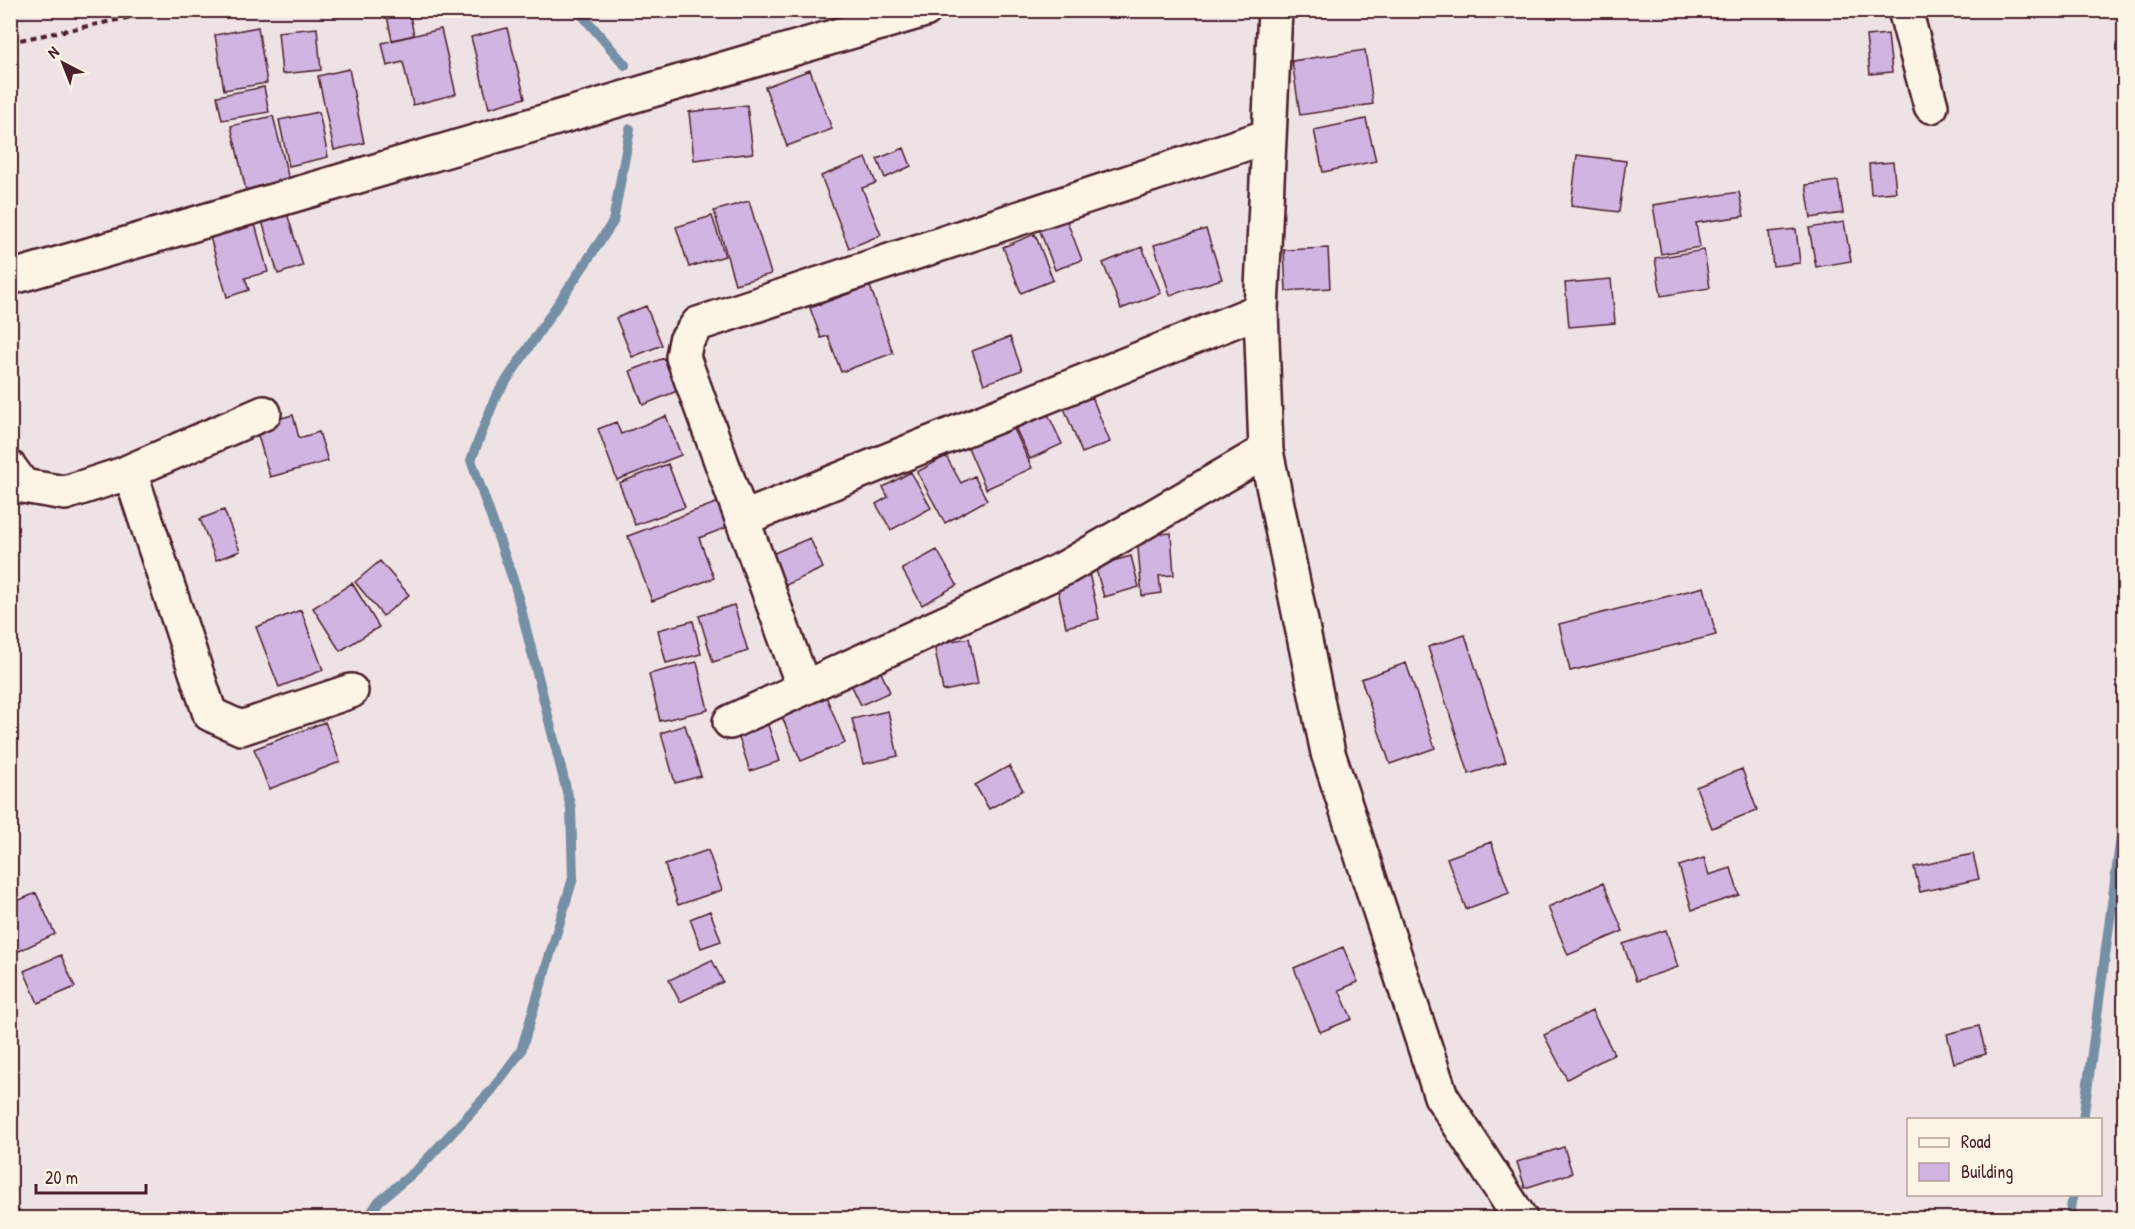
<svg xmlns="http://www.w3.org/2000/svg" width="2135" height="1229" font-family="'Patrick Hand',sans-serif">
	<rect width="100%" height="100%" fill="#efe2e4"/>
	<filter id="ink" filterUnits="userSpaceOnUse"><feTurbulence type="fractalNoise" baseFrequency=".0167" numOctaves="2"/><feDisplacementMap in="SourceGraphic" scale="12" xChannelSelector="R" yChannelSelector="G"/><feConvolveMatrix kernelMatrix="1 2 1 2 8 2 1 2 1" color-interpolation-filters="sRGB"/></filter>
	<g filter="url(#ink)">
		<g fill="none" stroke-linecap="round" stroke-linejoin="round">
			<!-- stream -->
			<path stroke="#758fa4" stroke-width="10" d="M578 10 625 65
				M2083 1120 2124 814
				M368 1218 379 1201 418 1169 491 1091 521 1051 573 878 571 808 515 585 471 460 496 396 613 222 630 129
				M2070 1218 2073 1194"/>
		</g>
		<!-- building -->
		<path fill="#d1b4e2" stroke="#4a1f2b" stroke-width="1.5" d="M409 11 414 35 392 40 387 16Z
			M258 27 267 83 224 90 215 35Z
			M317 28 321 70 282 74 278 32Z
			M507 28 525 98 489 108 471 37Z
			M441 29 456 94 413 105 403 62 387 66 382 43Z
			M1888 34 1892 72 1870 74 1866 36Z
			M1365 50 1373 104 1300 115 1292 61Z
			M349 69 364 143 334 150 318 76Z
			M810 70 832 129 787 146 765 87Z
			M264 87 269 112 222 120 217 96Z
			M747 105 753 153 694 160 689 112Z
			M319 112 328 157 289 166 279 120Z
			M273 116 289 180 246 190 231 126Z
			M1366 119 1376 161 1323 172 1314 130Z
			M904 148 911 166 885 178 877 159Z
			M1577 155 1626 161 1619 212 1571 206Z
			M866 158 876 183 862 188 881 235 849 248 821 176Z
			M1893 162 1896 192 1871 194 1869 164Z
			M1838 181 1843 213 1811 218 1806 185Z
			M1739 192 1744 216 1696 223 1700 247 1661 254 1653 205Z
			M749 201 771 274 735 284 714 211Z
			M287 213 303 266 278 274 262 221Z
			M712 216 725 256 689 267 676 227Z
			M1065 216 1082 260 1055 270 1038 226Z
			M1844 222 1851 261 1816 267 1809 228Z
			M255 224 268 272 245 278 249 290 227 297 210 237Z
			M1206 229 1222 279 1170 295 1154 245Z
			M1796 229 1800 263 1773 266 1769 232Z
			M1035 234 1053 280 1021 293 1003 247Z
			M1142 247 1161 293 1121 309 1103 263Z
			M1328 248 1330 288 1286 291 1284 250Z
			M1704 250 1710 288 1661 296 1655 258Z
			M1611 279 1615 323 1569 327 1565 283Z
			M870 286 893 353 841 372 828 336 821 338 810 308Z
			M646 306 662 345 632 357 616 318Z
			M1010 337 1022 370 984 384 972 351Z
			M664 358 677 391 643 405 630 371Z
			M1092 397 1110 442 1082 453 1064 408Z
			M1047 412 1062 444 1030 459 1015 427Z
			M293 415 299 438 319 432 328 461 270 477 255 425Z
			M666 416 681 455 617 480 598 429 616 422 621 434Z
			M1008 416 1032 468 986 489 963 436Z
			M946 456 961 483 974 476 987 500 945 523 917 472Z
			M668 464 685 507 635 525 619 483Z
			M911 472 931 508 891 530 876 504 888 497 883 487Z
			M721 501 730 526 699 538 714 578 652 601 628 536Z
			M224 510 240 551 216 560 200 519Z
			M1171 533 1174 575 1159 576 1161 593 1142 596 1137 536Z
			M810 538 823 568 786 585 772 554Z
			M937 550 957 585 922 605 902 569Z
			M1131 556 1139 587 1104 597 1095 566Z
			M380 561 409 595 383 616 355 582Z
			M1089 573 1099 619 1066 627 1056 581Z
			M352 583 379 627 340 651 313 608Z
			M1704 587 1716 635 1570 671 1559 624Z
			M734 605 748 651 713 662 699 616Z
			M301 610 323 670 279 687 256 627Z
			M693 621 701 654 666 663 658 630Z
			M1465 635 1506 762 1469 774 1428 647Z
			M969 638 978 684 943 691 934 644Z
			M697 662 708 710 660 721 649 674Z
			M1406 663 1435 748 1390 764 1361 679Z
			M878 666 890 692 861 705 849 680Z
			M823 689 845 743 801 761 782 717 802 709 797 700Z
			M888 711 898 756 863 764 852 719Z
			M325 722 340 762 269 789 254 749Z
			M685 725 701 776 675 783 661 733Z
			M768 725 780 761 750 771 738 735Z
			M1009 766 1023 790 989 809 975 785Z
			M1742 769 1757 810 1712 828 1696 787Z
			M1491 842 1509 893 1466 909 1447 858Z
			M708 850 722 890 678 905 665 865Z
			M1973 854 1979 879 1920 892 1914 867Z
			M1704 858 1709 875 1731 868 1739 895 1692 910 1679 866Z
			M1603 883 1623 931 1568 955 1548 907Z
			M36 893 55 934 17 952 10 937V904Z
			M710 911 721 941 701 948 690 919Z
			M1666 930 1678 967 1636 981 1623 944Z
			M1343 947 1358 982 1339 990 1352 1019 1320 1032 1294 968Z
			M61 955 75 987 38 1003 24 971Z
			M712 960 723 982 680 1002 669 980Z
			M1592 1011 1614 1054 1567 1079 1544 1035Z
			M1979 1026 1986 1054 1954 1063 1947 1034Z
			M1564 1147 1572 1173 1525 1188 1517 1162Z"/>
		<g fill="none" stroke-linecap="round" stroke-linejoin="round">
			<!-- street casing -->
			<g stroke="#4a1f2b" stroke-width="38">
				<path id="street" d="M1275 10 1261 310 1266 451 1328 753 1441 1096 1520 1218
					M1905 10 1931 106
					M10 278 925 10
					M10 468 23 486 65 493 130 472 210 714 241 728 351 691
					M128 472 264 413
					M742 519 1261 310
					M804 688 683 357 686 341 698 324 1269 136
					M730 722 1065 568 1266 451"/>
			</g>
			<!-- path -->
			<path stroke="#4a1f2b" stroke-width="4" stroke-dasharray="6 4.5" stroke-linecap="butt" d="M10 42 166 10"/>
			<!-- street -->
			<use href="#street" stroke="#fcf5e5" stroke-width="33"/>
		</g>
	</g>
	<!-- margin -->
	<rect width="2135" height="1229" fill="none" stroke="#fcf5e5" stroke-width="36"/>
	<rect x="18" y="18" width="2099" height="1193" fill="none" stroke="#4a1f2b" stroke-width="2" filter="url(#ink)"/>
	<!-- legend -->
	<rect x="1907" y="1118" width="195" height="78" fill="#fcf5e5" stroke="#b59f9b" stroke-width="1.5"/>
	<rect x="1919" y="1138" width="30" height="9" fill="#fcf5e5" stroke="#b59f9b" stroke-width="1.5"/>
	<text x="1961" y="1148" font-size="18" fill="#4a1f2b">Road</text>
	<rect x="1919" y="1163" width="30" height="18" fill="#d1b4e2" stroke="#b59f9b" stroke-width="1.5"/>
	<text x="1961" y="1178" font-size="18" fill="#4a1f2b">Building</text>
	<!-- north arrow -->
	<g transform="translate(63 63) rotate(318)" stroke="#fcf5e5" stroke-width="4.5" paint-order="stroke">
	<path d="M0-4.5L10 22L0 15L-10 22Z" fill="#4a1f2b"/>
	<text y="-9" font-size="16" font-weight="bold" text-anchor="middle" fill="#4a1f2b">N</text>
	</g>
	<!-- scale -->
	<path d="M36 1184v9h110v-9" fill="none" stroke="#4a1f2b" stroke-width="3"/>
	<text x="45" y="1184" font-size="18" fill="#4a1f2b" stroke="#fcf5e5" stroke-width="4.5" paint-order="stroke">20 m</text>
</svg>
